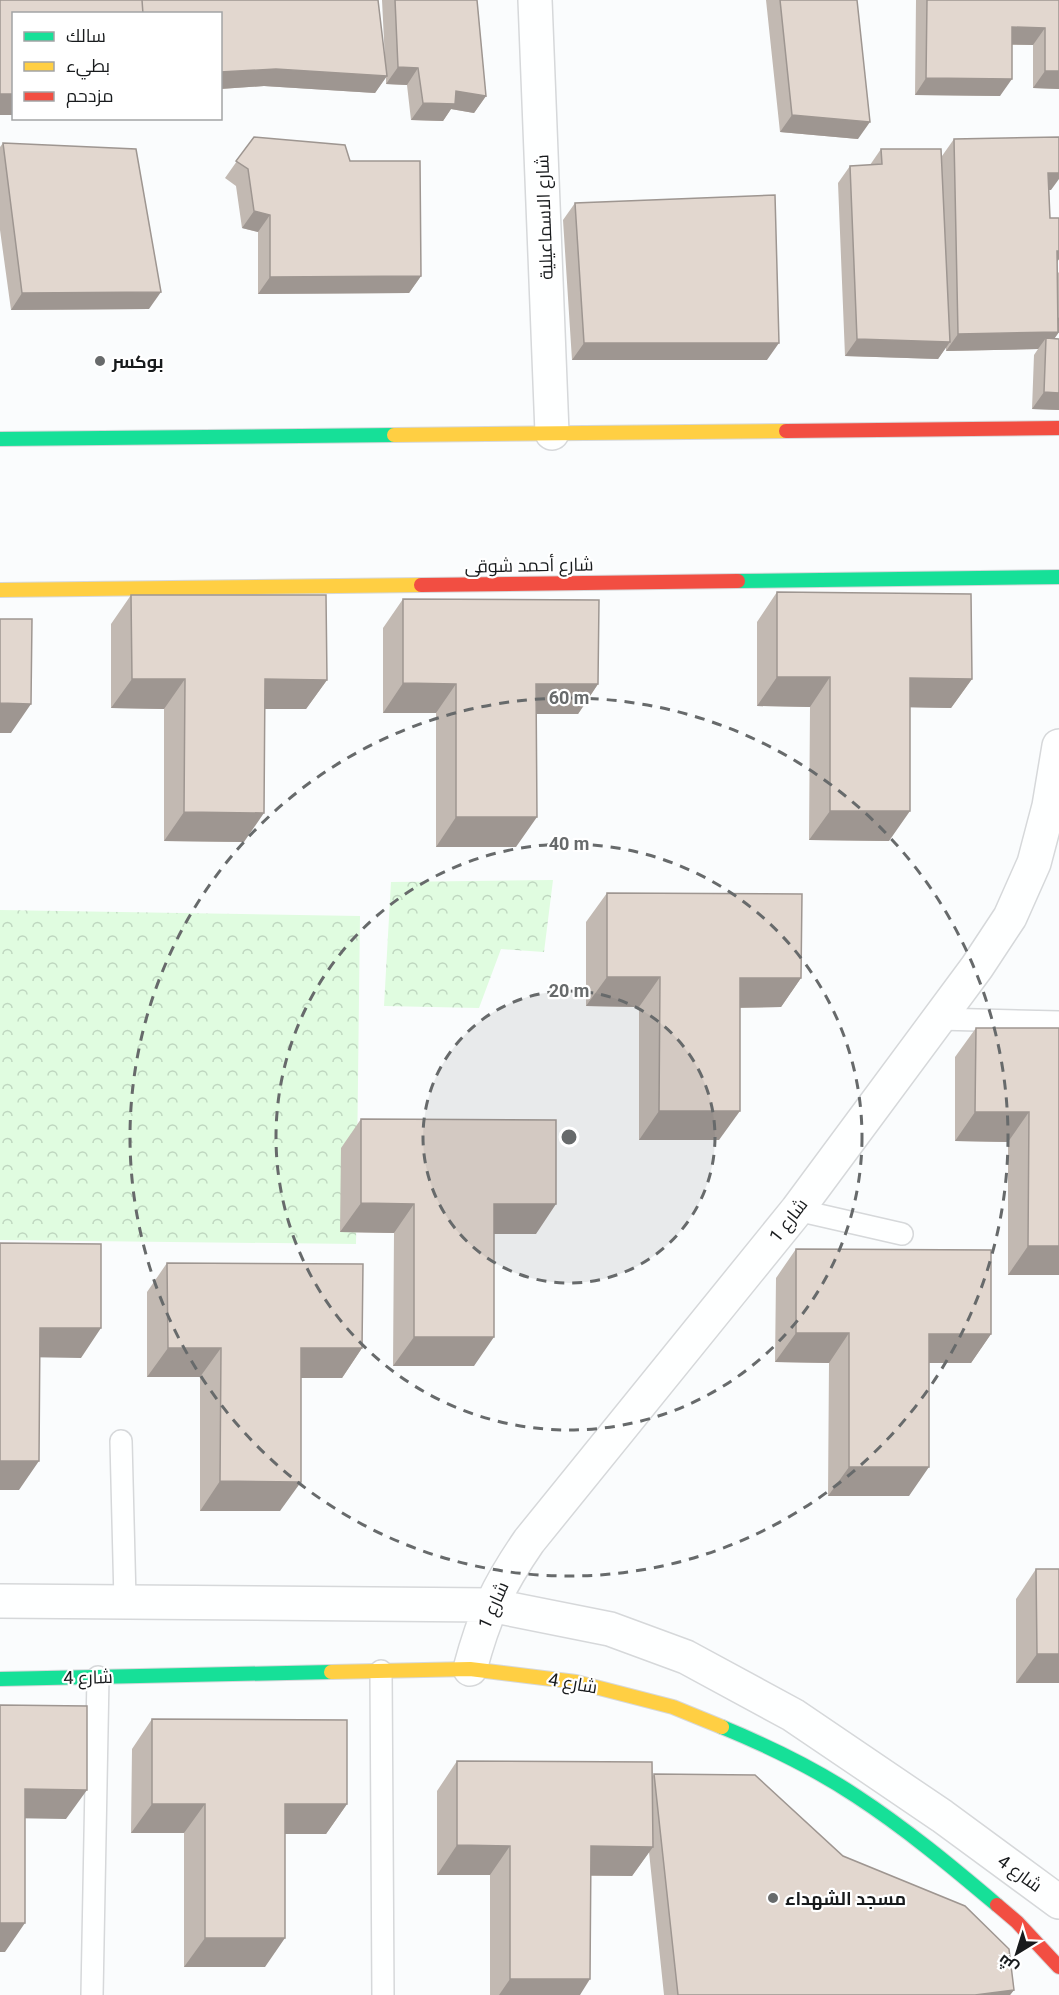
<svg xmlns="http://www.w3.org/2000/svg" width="1059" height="1995" font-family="Roboto,Cairo,sans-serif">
	<defs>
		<pattern id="park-crowns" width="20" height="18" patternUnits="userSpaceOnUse" patternTransform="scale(1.5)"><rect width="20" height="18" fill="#e0fce0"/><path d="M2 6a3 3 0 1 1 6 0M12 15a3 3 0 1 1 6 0" fill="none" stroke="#bfd7c0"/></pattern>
	</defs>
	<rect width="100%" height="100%" fill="#fafcfd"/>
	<!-- park -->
	<path fill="url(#park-crowns)" d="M553 880 544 952 501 949 479 1008 384 1006 391 882Z
		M0 910 360 916 356 1244 0 1240Z"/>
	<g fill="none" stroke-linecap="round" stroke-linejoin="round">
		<!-- lane casing -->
		<g stroke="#d6d8da" stroke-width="24">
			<path id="lane" d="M938 1019 1059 1022
				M797 1210 902 1234
				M121 1441 125 1600
				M381 1671 383 1995
				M92 1995 98 1677"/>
		</g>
		<!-- street casing -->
		<g stroke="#d6d8da" stroke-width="36">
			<path id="street" d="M535 0 552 433
				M0 1601 490 1605 610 1629 686 1657 793 1715 942 1816 1059 1902
				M470 1669C484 1616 498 1586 529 1541L797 1210 977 967 1010 917 1034 863 1049 806 1059 746"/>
		</g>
		<!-- fast casing -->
		<g stroke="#d6d8da" stroke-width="16">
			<path id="fast" d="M0 439 394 435
				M738 581 1059 577
				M0 1679 331 1672
				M722 1727C768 1746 814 1768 856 1796 905 1828 951 1866 997 1905"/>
		</g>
		<!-- slow casing -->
		<g stroke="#d6d8da" stroke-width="16">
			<path id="slow" d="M394 435 786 431
				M0 590 421 585
				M331 1672 470 1669 576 1682 673 1707 722 1727"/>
		</g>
		<!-- jam casing -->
		<g stroke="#d6d8da" stroke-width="16">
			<path id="jam" d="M786 431 1059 428
				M421 585 738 581
				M997 1905 1017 1922 1059 1967"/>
		</g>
		<!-- lane -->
		<use href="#lane" stroke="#feffff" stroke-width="21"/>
		<!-- street -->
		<use href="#street" stroke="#feffff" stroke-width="33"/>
		<!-- fast -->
		<use href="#fast" stroke="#16e098" stroke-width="14"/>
		<!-- slow -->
		<use href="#slow" stroke="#ffcf43" stroke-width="14"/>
		<!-- jam -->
		<use href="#jam" stroke="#f24e42" stroke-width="14"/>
	</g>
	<!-- wall -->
	<path fill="#c2b9b2" d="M0 0H378L385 61 382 0H477L486 96 474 113 451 109 443 121 411 120 407 85 386 84V77L375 93 264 86 220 89V14H14V115H0Z
		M766 0H857L858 139 780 132Z
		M916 0H1059V89L1033 88V45H1012L1000 96 915 95Z
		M254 137 421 276 409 293 258 294V232L242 228 236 186 225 178Z
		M954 139 1051 190H1049L1050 218H1059V259L1057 262V274L1059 272V332L1054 339H1059V410L1032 409 1034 355 1038 349 946 351V347L938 359 845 356 838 183 850 166 870 165 881 149 942 178V156Z
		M3 143 149 309 11 310 0 230V147Z
		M575 203 767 360H572L563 220Z
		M777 592 972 679 951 708 910 707 889 841 809 840 810 707 757 706V622Z
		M131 595 327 680 306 709H265L244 842 164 841V709L111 708V624Z
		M403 599 598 684 578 714H536L516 847H436V713H383V628Z
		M607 893 801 978 781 1007 740 1008 719 1140H639V1007L586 1006V922Z
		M976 1028H1059V1275H1008V1142L955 1141V1057Z
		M361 1119 536 1234H494L474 1366H393L394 1233 340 1232 341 1148Z
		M796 1249 991 1334 971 1363H929L909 1496H828L829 1363 775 1362 776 1278Z
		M167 1263 362 1348 342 1378H301L280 1511H200V1377H147V1292Z
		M1036 1569H1059V1683H1016V1599Z
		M152 1719 347 1804 326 1834H285L265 1967H184V1833H131L132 1749Z
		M457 1761 652 1777 654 1774 843 1856 1014 1990 1010 1995H664L649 1852 632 1876H591L580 1995H490V1875H437V1791Z"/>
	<!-- shaded-wall -->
	<path fill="#9e9691" d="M1012 27 1045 28 1033 45 1001 44Z
		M398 67 418 68 407 85 386 84Z
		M276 69 387 76 375 93 264 86 220 89V72Z
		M1045 71H1059V89L1033 88Z
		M926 78 1012 79 1000 96 915 95Z
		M456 91 486 96 474 113 451 109 443 121 411 120 423 103Z
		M0 94H14V115H0Z
		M792 115 870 122 858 139 780 132Z
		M1048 173H1059V179L1051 190H1036Z
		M254 211 270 215 258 232 242 228Z
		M1057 251H1059V259L1054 266Z
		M421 276 409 293 258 294 270 277Z
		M161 292 149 309 11 310 22 293Z
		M1059 317V332L1047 349 1046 338 1038 349 946 351 958 334 1048 332Z
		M857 339 950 342 938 359 845 356Z
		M584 343H779L767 360H572Z
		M1044 392 1059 393V410L1032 409Z
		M777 677H830L810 707 757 706Z
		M910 678 972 679 951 708 890 707Z
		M132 679H185L164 709 111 708Z
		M265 679 327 680 306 709H245Z
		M403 683 456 684 436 713H383Z
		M536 684H598L578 714H516Z
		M0 703 31 704 11 733H0Z
		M830 811H910L889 841 809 840Z
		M184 812 264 813 244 842 164 841Z
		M456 817H537L516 847H436Z
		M607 977H660L639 1007 586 1006Z
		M740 978H801L781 1007 720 1008Z
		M659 1111H740L719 1140H639Z
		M975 1112H1029L1008 1142 955 1141Z
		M361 1203 414 1204 394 1233 340 1232Z
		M494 1204H556L536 1234H474Z
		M1028 1246H1059V1275H1008Z
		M40 1328H101L81 1358 19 1357Z
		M796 1333H849L829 1363 775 1362Z
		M929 1334H991L971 1363H909Z
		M414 1337H494L474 1366H393Z
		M168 1348H221L200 1377H147Z
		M301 1348H362L342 1378H280Z
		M0 1461H39L19 1490H0Z
		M849 1467H929L909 1496H828Z
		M220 1481 301 1482 280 1511H200Z
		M1037 1654H1059V1683H1016Z
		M25 1789 87 1790 66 1819 5 1818Z
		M152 1804H205L184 1833H131Z
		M285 1804H347L326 1834H264Z
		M457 1845 510 1846 490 1875H437Z
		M591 1846 653 1847 632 1876 571 1875Z
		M0 1923H25L5 1952H0Z
		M205 1938H285L265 1967H184Z
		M510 1979H590L580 1995H499Z
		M1014 1990 1010 1995H975Z"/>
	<!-- building -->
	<path fill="#e2d7cf" stroke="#9e9691" stroke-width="1.5" d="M0 0H142L143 14H14V94H0Z
		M142 0H378L387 76 276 69 220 72V14H143Z
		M395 0H477L486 96 456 91 455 104 423 103 418 68 398 67Z
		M780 0H857L870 122 792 115Z
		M927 0H1059V71H1045V28L1012 27V79L926 78Z
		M254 137 345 145 350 161H420L421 276 270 277V215L254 211 248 169 236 161Z
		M1059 137V173H1048L1050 218H1059V251H1057L1058 332 958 334 954 139Z
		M3 143 136 149 161 292 22 293Z
		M881 149H941L950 342 857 339 850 166 882 164Z
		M775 195 779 343H584L575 203Z
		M1046 338 1059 339V393L1044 392Z
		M777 592 971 594 972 679 910 678V811H830V677H777Z
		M131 595H326L327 680 265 679 264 813 184 812 185 679H132Z
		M403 599 599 600 598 684H536L537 817H456V684L403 683Z
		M0 619H32L31 704 0 703Z
		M607 893 802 894 801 978H740V1111H659L660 977H607Z
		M976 1028H1059V1246H1028L1029 1112H975Z
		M361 1119 556 1120V1204H494V1337H414V1204L361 1203Z
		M0 1243 101 1244V1328H40L39 1461H0Z
		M796 1249 991 1250V1334H929V1467H849V1333H796Z
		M167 1263 363 1264 362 1348H301V1482L220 1481 221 1348H168Z
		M1036 1569H1059V1654H1037Z
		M0 1705 87 1706V1790L25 1789V1923H0Z
		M152 1719 347 1720V1804H285V1938H205V1804H152Z
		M457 1761 652 1762 653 1847 591 1846 590 1979H510V1846L457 1845Z
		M654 1774 755 1775 843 1856 965 1906 1009 1949 1014 1990 975 1995H678Z"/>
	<!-- distance rings -->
	<circle cx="569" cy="1137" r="146" fill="#676a6b" fill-opacity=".12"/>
	<g fill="none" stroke="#676a6b" stroke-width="3" stroke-dasharray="10 8">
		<circle cx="569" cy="1137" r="146"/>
		<circle cx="569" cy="1137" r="293"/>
		<circle cx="569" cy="1137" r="439"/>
	</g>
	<!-- markers -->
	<g fill="#676a6b" stroke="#fff" stroke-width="2">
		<circle cx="100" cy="361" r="6"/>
		<circle cx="773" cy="1898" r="6"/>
	</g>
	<g text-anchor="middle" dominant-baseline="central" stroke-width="4.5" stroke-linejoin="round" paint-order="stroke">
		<!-- street labels -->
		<g font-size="18" fill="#181b1d" stroke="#fff">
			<text transform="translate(544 217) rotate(-92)">شارع الاسماعيلية</text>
			<text transform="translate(529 565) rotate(-1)">شارع أحمد شوقى</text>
			<text transform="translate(788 1220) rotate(-52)">شارع 1</text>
			<text transform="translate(493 1605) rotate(-66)">شارع 1</text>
			<text transform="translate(88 1677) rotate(-1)">شارع 4</text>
			<text transform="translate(573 1683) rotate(10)">شارع 4</text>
			<text transform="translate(1020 1873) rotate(36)">شارع 4</text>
		</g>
		<!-- poi labels -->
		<g font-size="18" font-weight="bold" fill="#181b1d" stroke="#fff" text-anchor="start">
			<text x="112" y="361">بوكسر</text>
			<text x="785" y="1898">مسجد الشهداء</text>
		</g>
	</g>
	<circle cx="569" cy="1137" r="9" fill="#676a6b" stroke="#fff" stroke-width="3"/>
	<g font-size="18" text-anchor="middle" font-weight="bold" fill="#676a6b" stroke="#fff" stroke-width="4.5" stroke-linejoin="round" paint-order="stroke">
		<text x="569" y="704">60 m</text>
		<text x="569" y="850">40 m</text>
		<text x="569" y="997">20 m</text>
	</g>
	<!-- legend -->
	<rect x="12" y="12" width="210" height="108" fill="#ffffff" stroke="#a3a4a5" stroke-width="1.5"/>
	<rect x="24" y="32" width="30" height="9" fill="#16e098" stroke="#a3a4a5" stroke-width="1.5"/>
	<text x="66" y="42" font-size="18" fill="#181b1d">سالك</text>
	<rect x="24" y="62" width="30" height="9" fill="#ffcf43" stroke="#a3a4a5" stroke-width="1.5"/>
	<text x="66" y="72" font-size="18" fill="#181b1d">بطيء</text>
	<rect x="24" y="92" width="30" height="9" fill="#f24e42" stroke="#a3a4a5" stroke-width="1.5"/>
	<text x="66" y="102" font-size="18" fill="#181b1d">مزدحم</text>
	<!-- north arrow -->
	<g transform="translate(1017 1953) rotate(218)" stroke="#ffffff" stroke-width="4.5" paint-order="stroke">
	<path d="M0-4.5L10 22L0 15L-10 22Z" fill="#181b1d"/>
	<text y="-9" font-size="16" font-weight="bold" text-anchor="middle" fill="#181b1d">ش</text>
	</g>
</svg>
